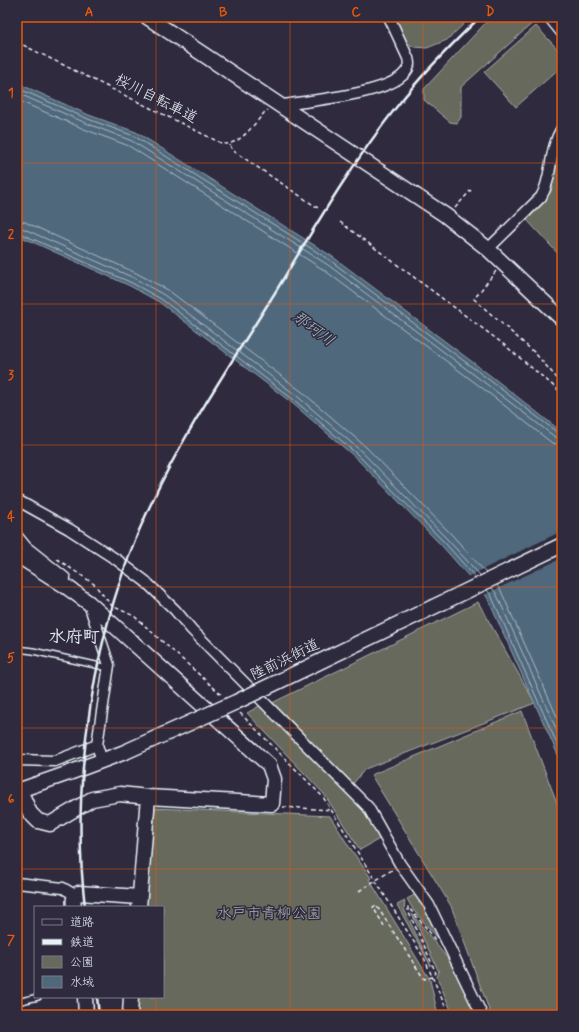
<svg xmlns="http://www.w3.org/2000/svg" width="579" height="1032" font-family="Mynerve,'Klee One',sans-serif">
	<rect width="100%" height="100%" fill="#2f2a3d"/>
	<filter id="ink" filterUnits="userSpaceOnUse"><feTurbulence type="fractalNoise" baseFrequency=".025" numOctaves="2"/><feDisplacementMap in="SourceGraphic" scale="8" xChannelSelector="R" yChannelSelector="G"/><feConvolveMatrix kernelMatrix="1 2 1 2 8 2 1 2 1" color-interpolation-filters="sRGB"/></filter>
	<g filter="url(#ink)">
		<!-- green -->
		<path fill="#66695b" stroke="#a7adaa" d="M394 17H471L447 40 427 48 414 47 407 43Z
			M491 17H536V20L461 87V117L457 123 450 122 424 100V89Z
			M536 26 562 54V66L516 107 484 72Z
			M562 139V258L527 220 551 192 558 150Z
			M478 602 535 703 365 769 352 785 272 703Z
			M263 704 365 807 381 838 360 850 324 794 247 713Z
			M522 711 562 816V1015H491L451 906 371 775Z
			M155 808 330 816 348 845 371 878 369 879 430 980 438 1015H137L139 997H163V907H146Z
			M416 894 451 953 414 911 407 899Z
			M405 901 404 909 431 966 397 905Z
			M412 914 456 969 476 1015H453L437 977 439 972Z"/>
		<!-- water -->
		<path fill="#50687b" stroke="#8d9fad" d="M17 83 89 115 136 132 333 257 491 376 562 432V764L487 597 442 546 356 458 292 403 159 302 130 286 17 235Z"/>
		<!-- pier -->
		<path fill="#2f2a3d" d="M562 531V558L484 595 467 577Z"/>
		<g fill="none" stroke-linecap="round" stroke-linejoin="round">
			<!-- shore -->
			<path stroke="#abbac6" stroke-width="1" d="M17 88 88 119 134 136 331 261 488 379 558 433 562 434
				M17 93 86 123 132 141 328 265 485 383 555 437 562 439
				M17 100 84 129 129 146 324 270 481 387 552 443 562 445
				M17 221 25 222 136 273 168 290 301 391 366 447 453 536 486 573
				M17 227 22 228 134 278 164 295 297 396 362 452 448 540 480 575
				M17 232 132 283 161 299 294 400 358 455 445 543 476 578
				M497 585 501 591 562 728
				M492 588 496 593 562 742
				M487 590 491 595 562 755"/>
			<!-- lane casing -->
			<g stroke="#e8f1f8" stroke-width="8">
				<path id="lane" d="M17 649 33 651 109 668
					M17 1002 38 997"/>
			</g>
			<!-- street casing -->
			<g stroke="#e8f1f8" stroke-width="13">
				<path id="street" d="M549 17 562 33
					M279 106C307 100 393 95 407 70 410 66 409 62 408 58L389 17
					M488 249 541 197C553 177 548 151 562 128
					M17 500 69 529 117 560 145 581 175 610 192 630 368 807 400 864 429 905 482 1015
					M17 536 26 547 65 578 64 583
					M89 604 109 665 97 745 102 761
					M17 760 55 761 97 745
					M17 883 63 888 75 895"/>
			</g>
			<!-- secondary casing -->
			<g stroke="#e8f1f8" stroke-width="17">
				<path id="secondary" d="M147 17 445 215 488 249 562 319
					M17 555 64 585 89 603 269 765 274 779 272 804 148 797 120 794 92 799 50 824 38 821 30 813 20 790
					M17 791 69 773 125 752
					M74 907C73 900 73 897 79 893L139 897
					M139 907 148 797
					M85 997 86 1015
					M130 1015 131 997"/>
			</g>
			<!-- path -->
			<path stroke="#e8f1f8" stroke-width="1.5" stroke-dasharray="4 3" stroke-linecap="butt" d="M17 42 223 144C241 145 254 124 265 112L268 110
				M230 145 232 150 318 208
				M455 208 471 190
				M340 222 502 343 562 393
				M496 271 474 299 535 353 562 384
				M57 559 94 584 112 606 134 616 223 696
				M240 713 323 797 424 958 449 1015
				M283 807 331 810
				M359 891 392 870
				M384 926 373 907 376 905 424 979 432 977 436 973 423 943 408 911V907L428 930 435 940"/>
			<!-- lane -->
			<use href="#lane" stroke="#2f2a3d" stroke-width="5"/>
			<!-- street -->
			<use href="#street" stroke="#2f2a3d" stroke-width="10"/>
			<!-- secondary -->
			<use href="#secondary" stroke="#2f2a3d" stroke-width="14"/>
			<!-- rail -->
			<path stroke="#e8f1f8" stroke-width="2.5" d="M85 907C70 778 94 626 149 508 184 432 232 362 276 291 314 228 352 163 398 105 423 73 451 45 480 17
				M97 997 99 1015"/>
			<!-- secondary-bridge casing -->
			<g stroke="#e8f1f8" stroke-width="17" stroke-linecap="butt">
				<path id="secondary-bridge" d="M125 752 236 702 562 545"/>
			</g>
			<!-- secondary-bridge -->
			<use href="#secondary-bridge" stroke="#2f2a3d" stroke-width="14"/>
		</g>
	</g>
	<!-- grid -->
	<path fill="none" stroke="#e8590c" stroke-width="1" stroke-opacity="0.55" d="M156 17V907M290 17V1015M423 17V1015M17 163H562M17 304H562M17 445H562M17 587H562M17 728H562M17 869H562M156 997V1015"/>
	<g text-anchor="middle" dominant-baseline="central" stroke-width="3" stroke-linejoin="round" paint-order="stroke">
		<!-- street labels -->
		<g font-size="15" fill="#e8f1f8" stroke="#2f2a3d">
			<text transform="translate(156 99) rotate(27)">桜川自転車道</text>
			<text transform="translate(285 660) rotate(-26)">陸前浜街道</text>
		</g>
		<!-- park labels -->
		<g font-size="15" fill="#aeb4b1" stroke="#2f2a3d">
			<text x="269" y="914">水戸市青柳公園</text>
		</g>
		<!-- water labels -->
		<g font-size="16" font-style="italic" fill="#abbac6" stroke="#2f2a3d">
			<text transform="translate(313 329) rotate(36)">那珂川</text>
		</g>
		<!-- quarter labels -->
		<g font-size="17" font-weight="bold" fill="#e8f1f8" stroke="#2f2a3d">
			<text x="74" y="637">水府町</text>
		</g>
	</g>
	<!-- margin -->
	<rect width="579" height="1032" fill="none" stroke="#2f2a3d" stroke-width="44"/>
	<!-- legend -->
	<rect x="34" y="906" width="130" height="92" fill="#2f2a3d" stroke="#797a88"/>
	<rect x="42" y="919" width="20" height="6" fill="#2f2a3d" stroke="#797a88"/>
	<text x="70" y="926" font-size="12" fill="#e8f1f8">道路</text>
	<rect x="42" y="939" width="20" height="6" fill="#e8f1f8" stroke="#797a88"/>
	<text x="70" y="946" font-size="12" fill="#e8f1f8">鉄道</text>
	<rect x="42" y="956" width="20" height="12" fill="#66695b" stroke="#797a88"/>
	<text x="70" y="966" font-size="12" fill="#e8f1f8">公園</text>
	<rect x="42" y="976" width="20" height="12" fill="#50687b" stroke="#797a88"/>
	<text x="70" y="986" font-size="12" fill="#e8f1f8">水域</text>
	<rect x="22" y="22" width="535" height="988" fill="none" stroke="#e8590c" stroke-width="1.5"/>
	<g font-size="13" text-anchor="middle" font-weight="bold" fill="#e8590c">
		<text x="89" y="16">A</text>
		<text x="223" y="16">B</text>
		<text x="356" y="16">C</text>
		<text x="490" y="16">D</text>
		<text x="11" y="97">1</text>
		<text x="11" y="238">2</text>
		<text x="11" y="379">3</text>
		<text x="11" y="521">4</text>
		<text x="11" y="662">5</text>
		<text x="11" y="803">6</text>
		<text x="11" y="944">7</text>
	</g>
</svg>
